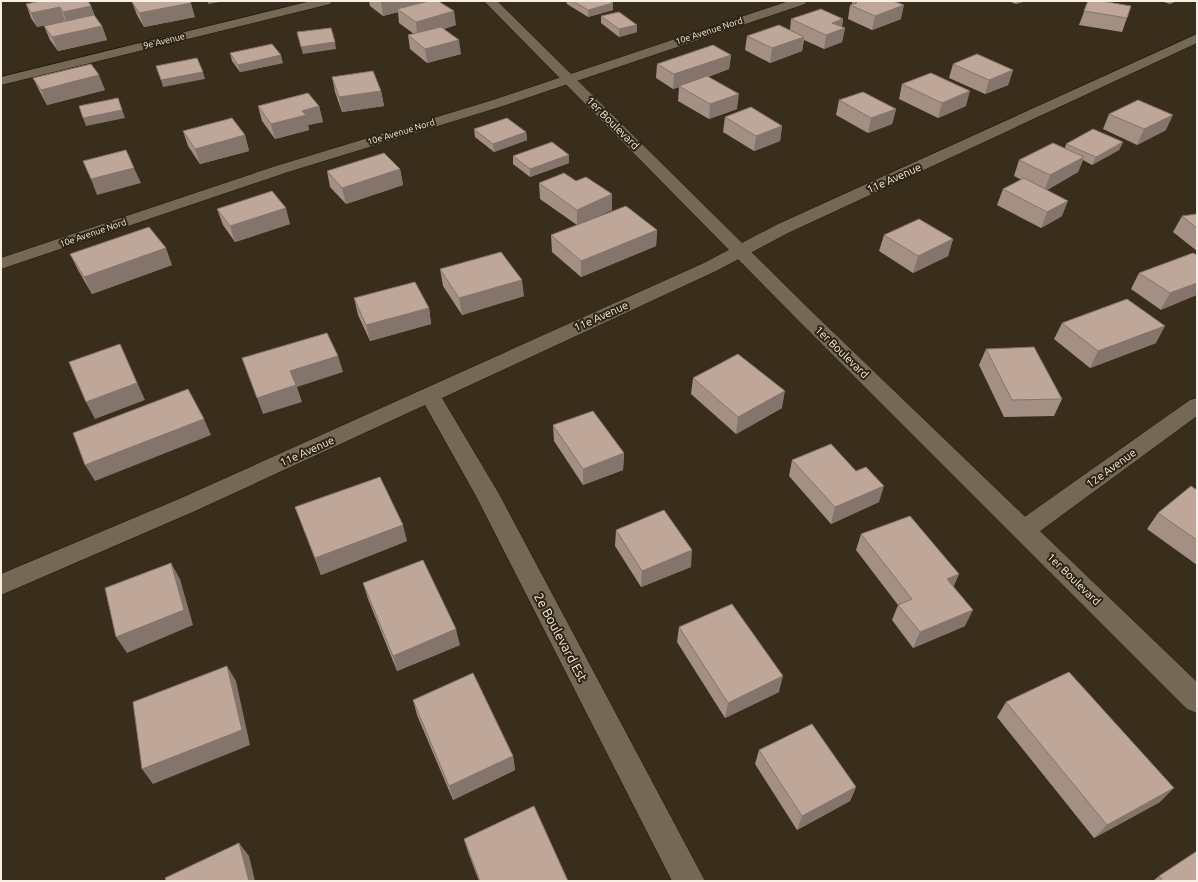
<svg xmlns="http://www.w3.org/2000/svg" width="1198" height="882" font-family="Ubuntu,sans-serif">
	<rect width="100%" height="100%" fill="#392d1c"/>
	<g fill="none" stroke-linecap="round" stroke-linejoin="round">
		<!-- minor casing -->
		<g stroke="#201505" stroke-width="1">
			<path id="minor" d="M311 1H332L330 4 1 85V77Z
				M789 1H807L805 4 503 106 288 172 1 269V258L276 166 493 100Z
				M1197 34V43L788 233 716 271 442 398 499 494 705 881H672L476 496 425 405 195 511 1 595V574L179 499 704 263 776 225Z
				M1197 398V416L1032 537 1024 539 1016 537 1012 530 1016 523 1190 400Z"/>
		</g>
		<!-- tertiary casing -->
		<g stroke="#201505" stroke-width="1">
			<path id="tertiary" d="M484 1H497L810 310 1197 682V713L1187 709 796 318Z"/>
		</g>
		<!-- minor -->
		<use href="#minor" fill="#756855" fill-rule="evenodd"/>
		<!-- tertiary -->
		<use href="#tertiary" fill="#756855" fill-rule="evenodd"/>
	</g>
	<!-- wall -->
	<path fill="#a38f84" d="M369 1H423V3L456 25 444 29 461 54 427 63 410 49 408 35 414 34 399 23 398 12 383 16 370 6Z
		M566 1H609L613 3V10L588 17 567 4Z
		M852 1H893L901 19 872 30 848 19 850 5H852Z
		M1008 1H1026L1016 4Z
		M1088 1 1127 18 1122 32 1079 25Z
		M1161 1H1177L1170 4Z
		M132 2 195 17 144 27 137 15Z
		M26 4 91 6 95 17 102 26 107 40 58 51 50 40 44 26 65 21 37 27 31 18Z
		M601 16 637 32 619 37 601 23Z
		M791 19H843L842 27 845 28 842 42 824 49 804 40 802 51 770 63 745 50 747 36 790 30Z
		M230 53 283 63 240 72 232 61Z
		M731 55 729 69 708 77 737 109 709 119 678 101 679 87 673 89 656 78 657 64Z
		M953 64 1013 70 1008 85 985 94 949 78Z
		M332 77 381 91 384 106 342 112 335 92Z
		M33 78 105 90 47 105 40 92Z
		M902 84 966 106 938 118 899 99Z
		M839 100 896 109 892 124 868 133 836 115Z
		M258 106H319L323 122 308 125 309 130 275 139 262 121Z
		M1109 114 1166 130 1137 145 1103 129Z
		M725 117 782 126 780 141 754 151 723 132Z
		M474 129 526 132 527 140 494 152 475 137Z
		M183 131 245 135 249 151 200 164 188 146Z
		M1123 142 1119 150 1092 165 1083 160 1078 172 1047 190 1062 216 1041 228 997 205 1003 189 1022 180 1014 176 1019 160 1065 148 1066 144Z
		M513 156 569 163 530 177 513 164Z
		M400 169 403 185 346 204 330 187 327 171Z
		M576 181 612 194V210L580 224 657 230 656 246 581 277 552 252 551 235 577 225 540 199 539 183Z
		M217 209 290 224 235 242 223 225Z
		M1197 214V251L1173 232 1182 216Z
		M884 235 953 239 948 256 913 273 879 251Z
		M1193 253 1161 310 1131 289 1139 273Z
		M70 254 172 265 92 294 78 270Z
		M440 269 524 296 462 315 443 286Z
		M354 298 429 308 431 324 370 341 358 315Z
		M1062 323 1156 343 1090 368 1054 339Z
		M986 349 1062 399 1054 416 1004 417 979 365Z
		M693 378 782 408 736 434 691 394Z
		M553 425 624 453 623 470 583 485 554 441Z
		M792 460 879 502 831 524 789 476Z
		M1197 490V565L1147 529 1158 513Z
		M295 507 407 541 321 575Z
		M616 530 691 567 641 587 615 546Z
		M861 534 959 574 953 587 965 626 913 648 892 620 898 605 856 550Z
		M363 583 460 645 397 671 368 599Z
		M679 627 779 692 725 718 677 642Z
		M413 700 513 756 515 770 453 800 417 715Z
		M1006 702 1160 802 1094 838 997 717Z
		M759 750 856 787 850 801 797 830 755 764Z
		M464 839 568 881H479L468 852Z
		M1159 876 1197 881H1153Z"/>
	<!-- shaded-wall -->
	<path fill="#85746b" d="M208 1H225L208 4Z
		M386 1H423V5L397 9 398 12 383 16 381 2Z
		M1017 1H1026L1016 4Z
		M1171 1H1177L1170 4Z
		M191 3 195 17 144 27 139 13Z
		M613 3V10L588 17V10Z
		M904 5 901 19 872 30 875 16Z
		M91 6 96 19 68 26 63 12Z
		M60 7 65 21 37 27 31 13Z
		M454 11 456 25 417 36 416 22Z
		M843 19 841 29 845 28 842 42 824 49 826 35 832 23Z
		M637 25V32L619 37V29Z
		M102 26 107 40 58 51 52 37Z
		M804 37 802 51 770 63 772 48Z
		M459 40 461 54 427 63 425 49Z
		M335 42 336 49 303 54 301 47Z
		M281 55 283 63 240 72 238 65Z
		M731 55 729 69 673 89 674 74Z
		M1013 70 1008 85 985 94 989 80Z
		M203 72 205 79 163 87 161 80Z
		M99 75 105 90 47 105 41 90Z
		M381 91 384 106 342 112 339 97Z
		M970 91 966 106 938 118 942 103Z
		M739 94 737 109 709 119 710 104Z
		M118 98 125 118 86 126 83 118Z
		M319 106 323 122 308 125 309 130 275 139 271 124 302 111Z
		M896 109 892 124 868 133 871 118Z
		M1173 115 1166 130 1137 145 1144 129Z
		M782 126 780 141 754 151 756 136Z
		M526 132 527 140 494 152 493 144Z
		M245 135 249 151 200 164 195 149Z
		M1123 142 1119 150 1092 165 1096 157Z
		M569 155V163L530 177V169Z
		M1084 157 1078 172 1044 191 1050 175Z
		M134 168 141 183 97 195 91 179Z
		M400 169 403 185 346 204 342 188Z
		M612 194V210L577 226V210Z
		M1068 201 1062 216 1041 228 1047 212Z
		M286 208 290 224 235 242 230 226Z
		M657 230 656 246 581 277V261Z
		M953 239 948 256 913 273 918 256Z
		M166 248 172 265 92 294 84 277Z
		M522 280 524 296 462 315 459 298Z
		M1197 283V295L1161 310 1170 293Z
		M429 308 431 324 370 341 366 325Z
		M1165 326 1156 343 1090 368 1098 351Z
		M120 344 145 400 95 419 86 402Z
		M338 356 343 372 297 387 302 402 263 414 257 398 290 371Z
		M785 391 782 408 736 434 738 417Z
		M204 419 211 435 95 481 85 465Z
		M624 453 623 470 583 485V469Z
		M884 486 879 502 831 524 835 507Z
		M403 525 407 541 321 575 315 558Z
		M692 550 691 567 641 587 642 571Z
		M171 563 180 579 193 625 127 653 116 637Z
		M959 574 952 590 947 579Z
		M973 610 965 626 913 648 920 632Z
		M456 629 460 645 397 671 393 656Z
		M227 666 236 681 250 745 153 784 142 769Z
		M783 676 779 692 725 718 728 703Z
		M513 756 515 770 453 800 449 786Z
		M856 787 850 801 797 830 802 816Z
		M1174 788 1160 802 1094 838 1107 825Z
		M239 843 249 856 255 881H249Z"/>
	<!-- building -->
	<path fill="#bea699" stroke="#85746b" d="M40 1H88L91 6 63 12 60 7 31 13 26 4Z
		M135 1H190L191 3 139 13 132 2Z
		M429 1H438L454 11 416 22 397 9Z
		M573 1H609L613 3 588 10Z
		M853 1H893L904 5 875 16 850 5 857 3Z
		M1088 1H1101L1131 6 1127 18 1084 11Z
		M821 9 843 19 832 23 845 28 826 35 791 19Z
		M619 12 637 25 619 29 601 16Z
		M94 15 102 26 52 37 44 26Z
		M779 25 804 37 772 48 747 36Z
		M441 27 459 40 425 49 408 35Z
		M331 28 335 42 301 47 297 32Z
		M272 44 281 55 238 65 230 53Z
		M713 45 731 55 674 74 657 64Z
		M977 54 1013 70 989 80 953 64Z
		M197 58 203 72 161 80 156 66Z
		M91 64 99 75 41 90 33 78Z
		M373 71 381 91 339 97 332 77Z
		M931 73 970 91 942 103 902 84Z
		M707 76 739 94 710 104 679 86Z
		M863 92 896 109 871 118 839 100Z
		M308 93 319 106 302 111 306 115 271 124 258 106Z
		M118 98 122 110 83 118 79 106Z
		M1138 100 1173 115 1144 129 1109 114Z
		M751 107 782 126 756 136 725 117Z
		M232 118 245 135 195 149 183 131Z
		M507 118 526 132 493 144 474 129Z
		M1093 129 1123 142 1096 157 1066 144Z
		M552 142 569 155 530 169 513 156Z
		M1053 143 1084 157 1050 175 1019 160Z
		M126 150 134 168 91 179 83 161Z
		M384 153 400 169 342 188 327 171Z
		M564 173 576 181 586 177 612 194 577 210 539 183Z
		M1024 178 1068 201 1047 212 1003 189Z
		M272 191 286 208 230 226 217 209Z
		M626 206 657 230 581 261 551 235Z
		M1197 214V228L1182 216Z
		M919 219 953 239 918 256 884 235Z
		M149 227 166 248 84 277 70 254Z
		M501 252 522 280 459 298 440 269Z
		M1193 253 1197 255V283L1170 293 1139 273Z
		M415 282 429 308 366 325 354 298Z
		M1127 299 1165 326 1098 351 1062 323Z
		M327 333 338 356 290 371 296 385 257 398 242 358Z
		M120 344 137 383 86 402 69 362Z
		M1034 347 1062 399 1012 400 986 349Z
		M738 354 785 391 738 417 693 378Z
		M188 389 204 419 85 465 73 433Z
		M593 411 624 453 583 469 553 425Z
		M831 444 856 471 866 467 884 486 835 507 792 460Z
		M380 477 403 525 315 558 295 507Z
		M1191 486 1197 490V540L1158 513Z
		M664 510 692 550 642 571 616 530Z
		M910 516 959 574 947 579 973 610 920 632 898 605 912 599 861 534Z
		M423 560 456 629 393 656 363 583Z
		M171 563 184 610 116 637 105 588Z
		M732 604 783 676 728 703 679 627Z
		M227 666 242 730 142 769 133 702Z
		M1069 672 1174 788 1107 825 1006 702Z
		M473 673 513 756 449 786 413 700Z
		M812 724 856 787 802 816 759 750Z
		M534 806 568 881H480L464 839Z
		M239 843 249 881H166L165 878Z
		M1197 851V881H1163L1159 876Z"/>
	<g text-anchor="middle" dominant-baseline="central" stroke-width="4" stroke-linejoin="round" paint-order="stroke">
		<!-- far-street labels -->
		<g font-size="9" fill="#f7efe4" stroke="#2f2413">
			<text transform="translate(709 31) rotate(-18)">10e Avenue Nord</text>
			<text transform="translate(164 41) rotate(-14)">9e Avenue</text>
			<text transform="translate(401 132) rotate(-17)">10e Avenue Nord</text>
			<text transform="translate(93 233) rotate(-19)">10e Avenue Nord</text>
		</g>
		<!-- street labels -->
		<g font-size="11" fill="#f7efe4" stroke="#2f2413">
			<text transform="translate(613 123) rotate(45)">1er Boulevard</text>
			<text transform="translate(894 178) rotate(-24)">11e Avenue</text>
			<text transform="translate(601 316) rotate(-24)">11e Avenue</text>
			<text transform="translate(842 352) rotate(44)">1er Boulevard</text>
			<text transform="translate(307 451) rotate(-24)">11e Avenue</text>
			<text transform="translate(1111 468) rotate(-36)">12e Avenue</text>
			<text transform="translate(1074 579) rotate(44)">1er Boulevard</text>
		</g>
		<!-- near-street labels -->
		<g font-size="13" fill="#f7efe4" stroke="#2f2413">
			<text transform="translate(561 637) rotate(62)">2e Boulevard Est</text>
		</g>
	</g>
	<!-- border -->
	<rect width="1198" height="882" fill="none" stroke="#f7efe4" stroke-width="4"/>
</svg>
